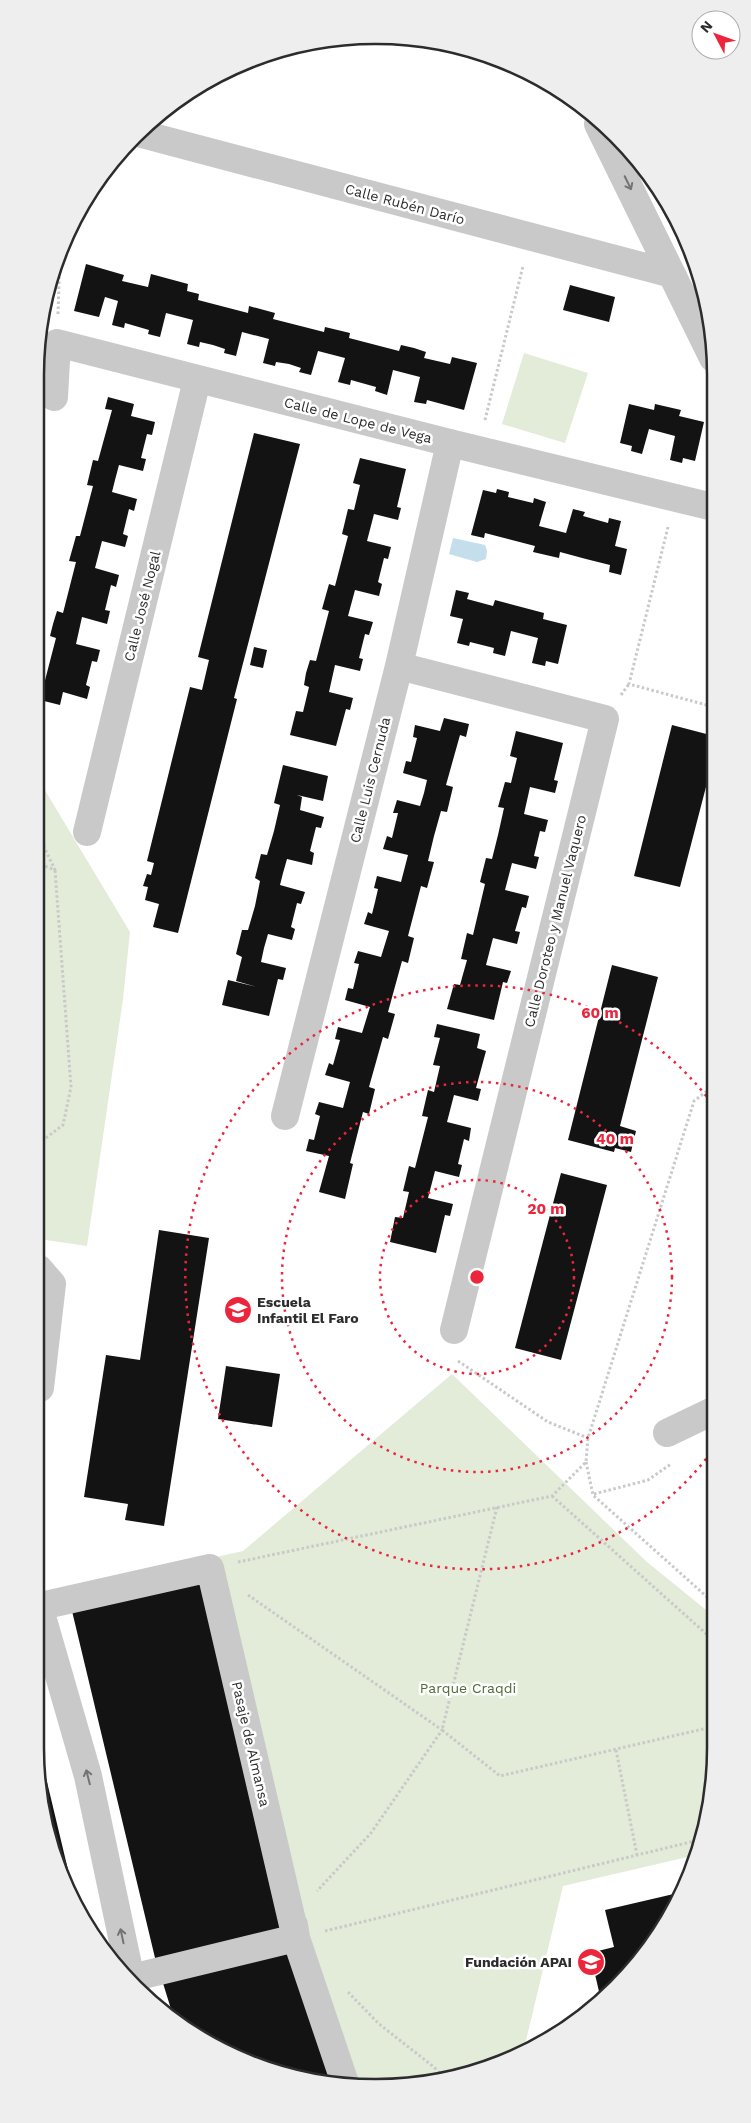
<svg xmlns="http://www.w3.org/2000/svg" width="751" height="2123" font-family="'Work Sans',sans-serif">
	<rect width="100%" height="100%" fill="#fff"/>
	<!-- green -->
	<path fill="#e3ebd9" d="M524 353 588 373 565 443 502 424Z
		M37 777 130 932 123 999 87 1246 39 1239Z
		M452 1374 647 1562 716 1618V1747L704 1835 696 1855 563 1886 524 2049 463 2076 398 2087 352 2086 324 2002 216 1557 243 1551Z"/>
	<!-- water -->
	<path fill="#c4deec" d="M453 538 485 545 487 551 486 559 477 562 449 554Z"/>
	<!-- building -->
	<path fill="#131313" d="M86 264 124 275 122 281 148 287 151 274 188 284 187 291 199 294 198 300 248 313 249 306 275 313 273 319 324 332 325 327 350 333 349 338 399 351 401 345 414 348 426 352 424 358 450 364 452 357 477 363 464 410 427 400 426 404 414 402 420 377 393 370 387 395 375 391 376 387 351 380 350 385 338 382 345 358 318 351 311 375 299 372 301 368 289 364 276 362 275 366 263 363 269 339 242 332 236 356 224 353 225 349 213 345 200 342 199 347 187 344 193 320 166 313 160 337 148 334 149 330 125 323 124 328 112 325 118 301 105 297 99 317 74 311Z
		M570 285 615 297 609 322 563 310Z
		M108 397 134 404 131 416 155 422 152 435 147 434 141 458 146 459 143 471 119 465 115 480 112 492 137 499 134 511 129 509 123 534 128 536 125 547 102 541 95 568 119 575 116 587 111 585 105 610 110 611 107 624 82 617 76 644 100 650 97 662 92 661 86 685 90 687 87 699 63 692 60 705 36 699V689L37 687 43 688 56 638 50 636 53 624 57 611 63 613 76 562 69 561 76 536H80L93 486 87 485 93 460 98 461 112 410 105 409Z
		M629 404 654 410 655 404 681 410 679 416 704 422 695 461 683 458 682 463 670 460 675 436 649 429 642 454 631 451 632 446 620 443Z
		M254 433 300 444 234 698 237 699 178 933 153 927 159 904 145 900 148 887 143 886 147 874 151 875 154 863 147 861 190 687 202 690 209 660 198 657Z
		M360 458 406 469 397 507 401 508 398 520 374 514 367 541 391 547 388 559 384 558 378 582 382 584 379 596 355 590 348 616 373 622 369 635 365 634 359 658 363 659 360 671 335 665 329 692 353 698 350 710 346 709 336 746 290 735 296 711 303 712 309 687 304 685 306 673 310 660 316 661 329 611 322 609 329 584 335 586 348 536 342 534 348 509 354 510 360 485 353 483Z
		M497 489 509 492 508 497 533 503 534 498 546 502 539 526 566 533 573 509 585 512 583 516 608 523 609 518 621 521 615 546 627 549 621 575 609 572 610 565 586 559 560 552 559 558 533 552 535 546 485 533 484 538 471 535 483 490 496 493Z
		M456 590 469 593 467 599 493 606 495 600 544 613 543 619 567 625 558 664 546 661 545 666 532 663 538 638 511 631 505 656 493 653 494 648 470 642 469 646 457 643 463 619 450 616Z
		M254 647 267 650 263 668 250 665Z
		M444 718 469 724 466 737 460 735 446 785 453 787 447 812 441 811 434 836 428 861 434 862 427 888 421 886 408 936 414 938 408 963 402 961 388 1012 395 1014 388 1039 383 1037 369 1087 375 1089 369 1114 363 1112 350 1163 353 1164 345 1199 319 1192 329 1156 306 1151 309 1139 314 1140 320 1116 315 1114 319 1102 343 1108 350 1082 325 1075 329 1063 333 1065 340 1040 335 1039 338 1027 362 1033 370 1007 345 1000 348 988 353 989 356 977 359 964 354 963 358 951 381 957 389 931 364 924 368 912 372 914 375 902 378 889 374 888 377 876 401 882 408 855 383 849 387 836 392 838 398 813H393L397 800 420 806 424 793 427 780 403 773 406 761 411 762 417 738 413 737 415 725 440 731Z
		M672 725 714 736V756L680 887 634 876Z
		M516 731 563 743 554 780 558 781 555 793 530 787 524 814 548 820 545 832 540 831 534 856 539 857 536 869 512 863 505 890 529 896 526 908 522 907 515 931 520 932 517 944 493 938 486 965 511 971 507 983 503 982 494 1020 447 1009 454 984 460 985 467 960 461 959 467 933 473 935 485 884 480 882 486 858 492 859 498 835 504 808 498 807 505 782 511 783 517 758 510 756Z
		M283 765 328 776 323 801 297 795 302 797 300 810 324 817 321 828 316 827 310 851 314 853 312 865 287 859 283 873 280 885 305 892 301 904 297 903 291 927 295 929 292 940 268 934 264 948 261 962 286 968 283 980 278 979 269 1016 222 1005 228 980 257 987 236 981 242 957 236 954 242 930H248L255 906 260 881 255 878 261 854 267 855 274 831 280 805 274 803Z
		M612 965 658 977 620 1126 636 1131 631 1152 615 1148 614 1152 568 1140Z
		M437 1024 480 1034 477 1048 486 1051 476 1088 481 1089 478 1101 454 1095 447 1122 471 1128 469 1141 464 1139 458 1164 462 1165 459 1177 435 1171 428 1198 453 1204 450 1216 445 1215 436 1253 390 1242 395 1217 403 1218 409 1192 403 1191 409 1166 415 1168 428 1117 422 1116 428 1090 434 1092 440 1066 433 1065 440 1038 434 1037Z
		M561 1173 607 1185 561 1360 515 1348Z
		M159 1230 209 1238 164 1526 125 1520 128 1504 84 1497 106 1355 140 1360Z
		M226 1366 280 1374 272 1427 218 1419Z
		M201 1580 284 1931 156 1962 72 1611Z
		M42 1761 75 1899H74L61 1878 41 1814Z
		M678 1893 658 1937 616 1988 601 2000 590 1953 614 1947 605 1910Z
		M288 1951 332 2085 225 2053 175 2022 162 1980Z"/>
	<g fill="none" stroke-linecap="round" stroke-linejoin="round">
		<!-- path -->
		<path stroke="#c9c9c9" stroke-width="3" stroke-dasharray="2.5 2.5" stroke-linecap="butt" d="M58 314 60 252
			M485 420 523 266
			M668 527 629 684 714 707
			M621 695 629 684
			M37 832 55 870 37 863
			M38 1144 63 1125 71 1087 55 870
			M458 1361 548 1422 588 1438
			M586 1462 593 1495 716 1605
			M594 1494 648 1480 671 1464
			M552 1496 712 1639 716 1656
			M497 1507 442 1730 500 1776 716 1726
			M238 1562 552 1496 586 1462 588 1438 694 1101 715 1085
			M248 1595 442 1730 371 1833 317 1891
			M616 1750 637 1855
			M325 1931 703 1839
			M348 1992 379 2024 434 2067 445 2079"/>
		<!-- street -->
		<path stroke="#c9c9c9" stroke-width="28" d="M598 124 713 358
			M138 133 672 274
			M54 397 57 343 450 443 713 507
			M399 666 605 719 454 1330
			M87 832 197 380
			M285 1116 399 666 450 443
			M39 1269 52 1284 40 1388
			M667 1433 715 1410
			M41 1606 210 1568 296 1938 346 2086
			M41 1613 88 1776 132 1984
			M127 1979 296 1938 294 1925"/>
	</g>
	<!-- one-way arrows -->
	<defs><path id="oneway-shaft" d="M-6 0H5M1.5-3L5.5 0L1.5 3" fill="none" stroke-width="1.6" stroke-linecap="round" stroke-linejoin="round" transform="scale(1.25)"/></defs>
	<g stroke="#737373">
		<use href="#oneway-shaft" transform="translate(628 183) rotate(64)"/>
		<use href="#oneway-shaft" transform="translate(88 1777) rotate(-104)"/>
		<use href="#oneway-shaft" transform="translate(122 1936) rotate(-102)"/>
	</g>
	<!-- distance rings -->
	<g fill="none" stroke="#ed253c" stroke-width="2.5" stroke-dasharray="2.5 5">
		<circle cx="477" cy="1277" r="97"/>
		<circle cx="477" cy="1277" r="195"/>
		<path d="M715 1447A292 292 0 1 1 713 1105"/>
	</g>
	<!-- icons -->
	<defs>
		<g id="school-disc" transform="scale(1.4375)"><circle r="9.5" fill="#ed253c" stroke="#fff"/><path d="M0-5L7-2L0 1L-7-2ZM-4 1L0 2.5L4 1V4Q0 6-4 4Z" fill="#fff"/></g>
	</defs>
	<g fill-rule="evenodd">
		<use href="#school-disc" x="238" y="1310"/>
		<use href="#school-disc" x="591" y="1962"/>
	</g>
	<g text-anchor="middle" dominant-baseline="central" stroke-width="5" stroke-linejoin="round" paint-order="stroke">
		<!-- street labels -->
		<g font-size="14" fill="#2c2c2c" stroke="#fff">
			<text transform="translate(405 204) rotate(15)">Calle Rubén Darío</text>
			<text transform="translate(358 420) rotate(14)">Calle de Lope de Vega</text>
			<text transform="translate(142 606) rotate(-76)">Calle José Nogal</text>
			<text transform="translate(370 780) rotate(-76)">Calle Luis Cernuda</text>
			<text transform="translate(555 921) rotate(-76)">Calle Doroteo y Manuel Vaquero</text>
			<text transform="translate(251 1744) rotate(77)">Pasaje de Almansa</text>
		</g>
		<!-- poi labels -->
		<g font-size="14" font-weight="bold" fill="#2c2c2c" stroke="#fff" text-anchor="start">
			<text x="257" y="1302">Escuela<tspan x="257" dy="16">Infantil El Faro</tspan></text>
			<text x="572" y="1962" text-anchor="end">Fundación APAI</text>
		</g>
		<!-- park labels -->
		<g font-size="14" fill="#526a38" stroke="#fff">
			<text x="468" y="1688">Parque Craqdi</text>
		</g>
	</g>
	<!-- crop -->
	<path d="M0 0H751V2123H0ZM375 44H376A331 331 0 0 1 707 375V1748A331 331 0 0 1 376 2079H375A331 331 0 0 1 44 1748V375A331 331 0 0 1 375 44Z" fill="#eee" fill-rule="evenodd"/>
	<path fill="none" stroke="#2c2c2c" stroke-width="2.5" d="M375 44H376A331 331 0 0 1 707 375V1748A331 331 0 0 1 376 2079H375A331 331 0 0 1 44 1748V375A331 331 0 0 1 375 44Z"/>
	<circle cx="477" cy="1277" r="8" fill="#ed253c" stroke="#fff" stroke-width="2.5"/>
	<g font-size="15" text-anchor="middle" font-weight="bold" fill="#ed253c" stroke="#fff" stroke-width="5" stroke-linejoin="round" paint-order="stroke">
		<text x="600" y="1018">60 m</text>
		<text x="615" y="1144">40 m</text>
		<text x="546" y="1214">20 m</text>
	</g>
	<!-- north arrow -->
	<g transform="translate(716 35) rotate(311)"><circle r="24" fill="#ffffff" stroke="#ababab"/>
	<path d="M0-4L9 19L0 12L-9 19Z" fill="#ed253c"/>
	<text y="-8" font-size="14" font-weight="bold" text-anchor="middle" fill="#2c2c2c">N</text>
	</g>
</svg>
